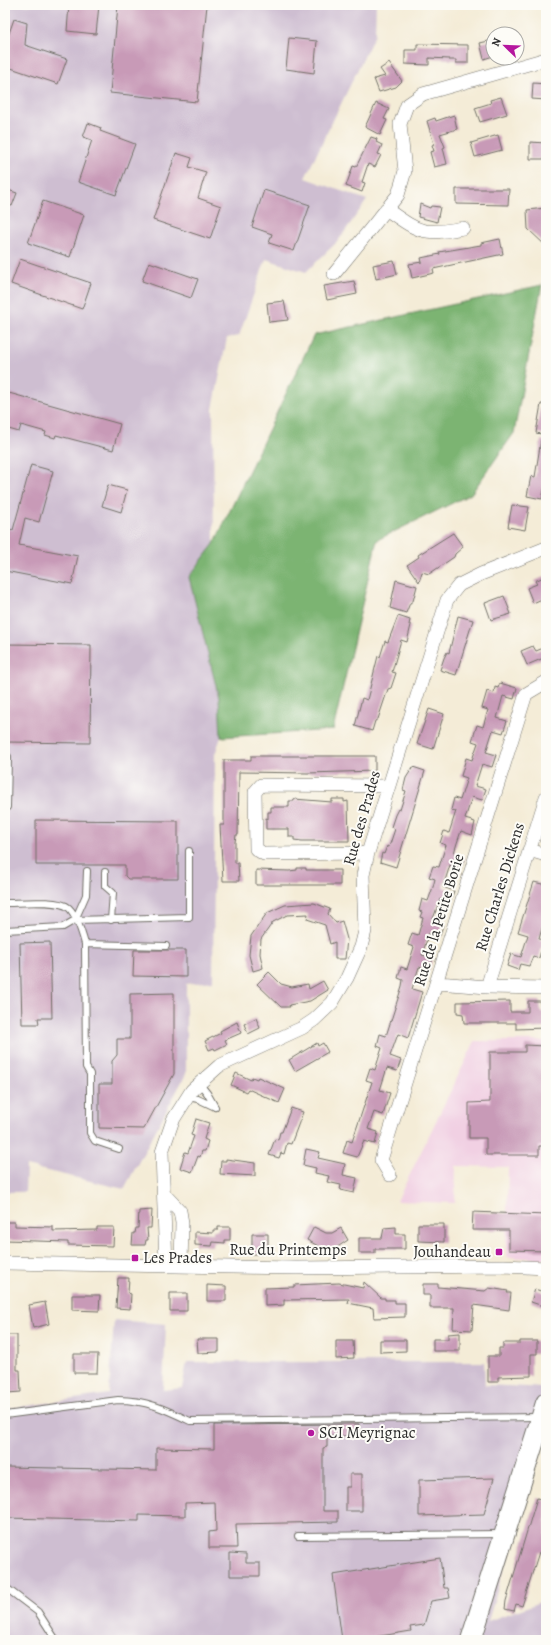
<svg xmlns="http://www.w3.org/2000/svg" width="551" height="1645" font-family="Alegreya,serif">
	<rect width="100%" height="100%" fill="#fdfcf7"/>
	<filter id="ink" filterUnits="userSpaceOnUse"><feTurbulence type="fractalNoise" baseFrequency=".025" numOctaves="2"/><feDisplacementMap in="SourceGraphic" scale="8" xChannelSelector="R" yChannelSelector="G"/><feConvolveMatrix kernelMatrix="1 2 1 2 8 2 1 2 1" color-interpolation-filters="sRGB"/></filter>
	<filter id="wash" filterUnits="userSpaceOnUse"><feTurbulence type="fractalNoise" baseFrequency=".012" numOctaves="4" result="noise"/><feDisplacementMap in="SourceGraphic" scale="16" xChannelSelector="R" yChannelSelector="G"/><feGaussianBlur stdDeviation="0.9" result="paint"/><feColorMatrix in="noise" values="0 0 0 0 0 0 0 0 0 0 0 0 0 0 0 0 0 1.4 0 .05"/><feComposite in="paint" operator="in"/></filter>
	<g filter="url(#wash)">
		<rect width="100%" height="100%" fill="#f4ecd7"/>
		<!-- built -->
		<path fill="#f1d0e3" d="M475 1041H546V1259L506 1257 508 1167 456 1166 455 1203 397 1201Z"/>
		<!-- industrial -->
		<path fill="#cebed1" d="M5 5H376L375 34 305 178 367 200 338 241 306 272 266 259 239 336 227 338 213 409 214 544 189 577 219 699 221 737 215 754 213 981 186 984V1074L124 1189 26 1166 25 1192H5Z
			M114 1320 166 1324 163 1390 182 1388 187 1362H484L485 1385 546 1388V1426L488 1621 546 1600V1640H5V1409L109 1394Z"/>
		<!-- forest -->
		<path fill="#7bb472" stroke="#53704e" d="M542 285 514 433 471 494 377 540 333 730 221 737 219 698 189 577 214 544 314 335Z"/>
		<g id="blocks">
			<!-- building -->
			<path fill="#c89ab7" d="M69 5H99L96 34 67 31Z
				M118 5H207L197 102 110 93Z
				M14 19 27 23 25 45 67 59 58 84 5 66V39H7Z
				M289 38 317 41 314 73 286 69Z
				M493 40V56L484 59 480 43Z
				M417 44 468 45V63H456V60H449V59L429 58V65L405 64V50H417Z
				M389 63 402 81 396 87 379 92 374 79 385 76 380 69Z
				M533 83 546 84V100L532 99Z
				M501 97 507 114 480 122 475 108 491 103 490 100Z
				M376 103 389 109 384 119 387 120 380 135 365 127Z
				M454 115 457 129 440 134 445 147 443 148 447 164 434 167 430 152 434 151 432 145 434 144 427 121 435 118 436 121Z
				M88 123 101 128 100 131 135 144 116 195 78 182 92 140 83 137Z
				M498 135 502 150 475 157 471 143Z
				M371 137 377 139 376 142 382 145 378 154 381 155 375 167 368 164 362 182 365 183 362 192 346 186 353 166 356 167Z
				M530 142 546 143V159H530Z
				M176 153 192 158 189 167 206 172 198 198 221 206 210 239 153 220Z
				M5 189 17 193 12 206 5 204Z
				M456 189H509L508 205 456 204Z
				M264 190 310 205 294 251 269 243 272 234 252 227Z
				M43 201 84 215 70 257 28 243Z
				M420 204 430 208 431 206 440 207 437 222 418 217Z
				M546 208V246L528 229 527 210Z
				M500 239 503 254 433 269 434 273 412 278 409 264 422 262 421 258 440 254 439 252 481 245V243Z
				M20 259 91 283 82 309 11 284Z
				M394 261 397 274 376 279 373 265Z
				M149 262 198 279 191 298 142 281Z
				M354 281 357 294 327 300 324 286Z
				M284 301 288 320 269 322 267 303Z
				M9 393 120 424 113 450 56 435 55 438 45 435 46 432 21 425 19 432 5 428V406Z
				M541 404H546V435L536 433Z
				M541 440 546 441V482L542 499 527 496 531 476 535 477Z
				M31 465 53 471 39 522 25 518 19 545 78 556 72 584 5 571V528L13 530Z
				M108 485 127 490 121 512 102 506Z
				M512 505 529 507 525 530 508 527Z
				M453 533 463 547 455 554 454 557 429 574 422 572 419 582 407 565 419 557 418 555Z
				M546 576V607H544L542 599 533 603 527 588 537 584 535 581Z
				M396 580 417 586 413 601 410 603 406 613 390 608Z
				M504 596 511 614 491 620 485 603Z
				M398 616 410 620 409 625H411L407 642 401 640 392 672 396 673 391 688 388 689 378 719 375 721 372 731 355 726 362 698 367 700 378 656 380 657 385 641 388 642Z
				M458 616 473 620 456 675 440 670 444 658 447 652 449 653Z
				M5 644 91 645 90 743 5 742Z
				M533 646 536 651 546 647V657L527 665 521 651Z
				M500 683 517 688 514 699 503 696 497 718 507 721 503 733 493 730 486 752 496 755 492 767 482 764 475 786 486 789 482 800 472 797 465 819 475 822 472 835 461 831 457 843 454 853 465 857 461 868 450 865 443 887 454 891 450 902 440 899 434 916 432 921 443 925 440 936 429 933 422 955 433 958 429 970 419 967 412 989 422 992 408 1038 398 1034 390 1056 401 1060 397 1071 387 1068 380 1090 390 1093 383 1115 374 1112 368 1129 378 1132 375 1144 364 1141 357 1157 343 1153 347 1140 352 1142 372 1082 366 1080 370 1068 375 1070 382 1048 377 1046 380 1034 386 1036 402 986 403 980 398 978 401 967 407 969 414 947 408 945 412 933 418 935 423 918 420 917 422 912 419 911 422 899 428 901 433 887 435 879 429 877 433 866 439 867 446 845 440 843 444 831 449 833 456 811 451 810 454 798 460 800 467 778 461 776 466 758 472 760 478 743 472 741 477 725 483 727 488 710 482 708 487 691 494 693 495 687 498 688Z
				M429 709 444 714 433 749 417 744Z
				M251 756H375V771L308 773 239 772 238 835H236L235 842V863H238L239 881H223L220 825H224V760H251Z
				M413 767 425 771 396 867 380 862 382 853 384 854 387 846 389 847 395 829 391 827 395 815 398 809 400 810 406 791 403 790 406 778Z
				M294 799 332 802V799H344V802L348 801 349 841H302L294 840V837H289V829H266V818L268 819V812H271V807H289V801H294Z
				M36 820 178 821V879H128L125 876V865H36Z
				M297 868H306V870H340V885H256V870L289 871 297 870Z
				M534 882 546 885V914L539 939 544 940 539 958 533 956 529 966 520 964 518 970 507 966 511 954 521 957 528 935 518 932Z
				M314 903 330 909 328 914 336 923 342 921 347 939 345 959H335V942L330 944 325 925 307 919 308 914 287 915 273 922 261 939 260 954 263 968 253 971 249 955 251 936 267 913 285 905Z
				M50 942 52 1018H38L39 1024H22L20 943Z
				M134 950H186V977L133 976Z
				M269 972 281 984 292 987 308 984 309 989 323 981 328 990 310 1001 289 1005 290 1007H281L257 984Z
				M174 993V1074L144 1129 99 1128V1084H112V1061L117 1055V1039H130V994Z
				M510 1001V1012H528V1001H540L541 1012H546V1028L516 1029V1023H464L463 1014 457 1013V1002Z
				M256 1018 260 1028 248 1034 244 1024Z
				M237 1022 241 1033 225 1040 227 1044 215 1050 214 1048 209 1050 205 1041 221 1033 220 1031Z
				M317 1043 318 1046 323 1043 328 1052 295 1071 289 1060Z
				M525 1045 546 1046V1146H539V1155H486V1138H469V1103L490 1102V1052H525Z
				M236 1073 251 1080 252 1077 257 1079 258 1077 285 1089 279 1103 248 1089 246 1092 231 1085Z
				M291 1108 303 1112 291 1144 287 1143 284 1154 281 1153 279 1158 269 1155 275 1139 278 1140 280 1132H282Z
				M196 1119 209 1123 204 1139 208 1141 205 1151H202L200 1157 198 1156 192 1172 180 1168 185 1152 188 1153 194 1136 191 1135Z
				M306 1149 320 1152 318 1158 345 1164 343 1175 357 1178 354 1193 340 1190 341 1185 327 1182 329 1176 315 1173 316 1168 303 1165Z
				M226 1159 255 1163V1176L220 1174 221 1161H226Z
				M152 1210 151 1228H147L148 1240H146L145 1245H132L133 1233H135L136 1228H138L139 1211Z
				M473 1212 546 1215V1251L509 1250V1230H472Z
				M5 1222H15V1226L53 1227V1231L97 1230V1227H114L113 1246 68 1245V1242L5 1240Z
				M418 1224H444V1242L418 1241Z
				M218 1227H230V1240H225V1243L213 1242 212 1246 195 1245V1232L213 1233V1230H218Z
				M314 1227 326 1233H332L341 1228 348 1240 336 1248H322L307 1240Z
				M396 1227V1234H405V1249H375V1253H359V1238H382L384 1228Z
				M252 1234H268V1251H264V1254H252Z
				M118 1278H129L128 1293 131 1294 130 1309 116 1308Z
				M364 1282 381 1298H385V1300H395V1303H405V1317L374 1318 373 1308 348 1303 349 1299 284 1300V1305L265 1306V1288L294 1287V1285L339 1283 363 1288Z
				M423 1284H438V1287L485 1291 489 1288 508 1291 507 1293H511L509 1310 474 1305 472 1330 453 1329 454 1308H430V1295H423Z
				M207 1285 226 1286V1301H207Z
				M535 1289 546 1293V1307L531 1302Z
				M170 1293H187V1311H170Z
				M72 1295H100L99 1311 72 1310Z
				M45 1302 49 1324 33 1328 29 1305Z
				M460 1333V1351H433V1339H448V1334Z
				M5 1335H17V1370H20L21 1392 7 1393Z
				M197 1339H219V1352L198 1353Z
				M380 1340H406V1351L380 1352Z
				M336 1341H353L354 1358 336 1359Z
				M520 1341H537V1354H531V1376L498 1377V1382H488V1356H499V1348H503V1343H520Z
				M74 1354H98L97 1373H74Z
				M359 1424V1436H327V1447L323 1448V1511H338V1522L236 1524 237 1548H209V1532L216 1531 215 1502 185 1503V1516L139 1515V1521L5 1518V1467L156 1470V1448L214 1449V1425Z
				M350 1474H362V1511H346V1487H350Z
				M494 1478 484 1514 419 1516V1480Z
				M537 1498 546 1501V1543L543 1553 539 1552 522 1606 516 1604 514 1611 505 1609 506 1601Z
				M230 1553 246 1554V1563H260V1576H230Z
				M440 1558 444 1588H448L450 1598 431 1601 424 1625 410 1627 411 1631 356 1640H342L333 1575Z"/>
		</g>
	</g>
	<g filter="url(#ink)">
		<use href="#blocks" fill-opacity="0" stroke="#716f67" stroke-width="1"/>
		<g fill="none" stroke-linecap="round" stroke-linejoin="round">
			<!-- lane casing -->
			<g stroke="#716f67" stroke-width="8">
				<path id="lane" d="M5 757H8L7 807H5
					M105 872V886L113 893 111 920
					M5 903C19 903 59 899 69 908 77 916 82 933 85 944L86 1067 90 1074V1133L95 1141 119 1149
					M75 920 86 895 87 871
					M5 930 63 927 75 920 189 917V851
					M85 944 166 946
					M199 1083 207 1093 215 1107
					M188 1097 198 1099 215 1107
					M5 1415 118 1400C146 1400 165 1409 190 1421L538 1417
					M298 1536 501 1534
					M5 1587 38 1612 56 1640"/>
			</g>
			<!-- street casing -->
			<g stroke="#716f67" stroke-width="14">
				<path id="street" d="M386 209C419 232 422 236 463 228
					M334 274 398 195 405 171 400 124 407 105 423 94 546 59
					M529 850 546 855
					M368 853 264 854 256 849 255 792 261 785 388 786
					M438 983 487 987 546 988
					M487 987 546 797
					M390 1175 381 1160 526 694 546 682
					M164 1194 180 1211 182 1223 181 1266
					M5 1263 297 1268 504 1266 546 1268
					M166 1266 162 1152 173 1120 192 1090 219 1066 302 1028 314 1020 332 1003 347 978 361 947 365 931 363 875 368 853 447 600 459 585 481 574 546 548"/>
			</g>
			<!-- primary casing -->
			<g stroke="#716f67" stroke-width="22">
				<path id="primary" d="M471 1640 546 1403"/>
			</g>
			<!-- lane -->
			<use href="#lane" stroke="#fff" stroke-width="6"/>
			<!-- street -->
			<use href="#street" stroke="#fff" stroke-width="13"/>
			<!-- primary -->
			<use href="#primary" stroke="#fff" stroke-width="20"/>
		</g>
	</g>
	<!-- markers -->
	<g fill="#b5179e" stroke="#fdfcf7" stroke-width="1.5">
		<rect x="495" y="1248" width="8" height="8" rx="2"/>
		<rect x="131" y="1254" width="8" height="8" rx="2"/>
		<circle cx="311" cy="1433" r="4"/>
	</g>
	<g text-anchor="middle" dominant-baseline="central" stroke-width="4" stroke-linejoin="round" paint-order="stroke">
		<!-- street labels -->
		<g font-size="16" fill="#2b2b2b" stroke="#fdfcf7">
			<text transform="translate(362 818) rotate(-74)">Rue des Prades</text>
			<text transform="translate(500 887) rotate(-73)">Rue Charles Dickens</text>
			<text transform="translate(439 920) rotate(-73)">Rue de la Petite Borie</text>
			<text x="288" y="1250">Rue du Printemps</text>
		</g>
		<!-- poi labels -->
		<g font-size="16" fill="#2b2b2b" stroke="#fdfcf7" text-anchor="start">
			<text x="491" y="1252" text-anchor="end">Jouhandeau</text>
			<text x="143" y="1258">Les Prades</text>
			<text x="319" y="1433">SCI Meyrignac</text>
		</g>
	</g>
	<!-- margin -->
	<rect width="551" height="1645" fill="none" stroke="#fdfcf7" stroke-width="20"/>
	<!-- north arrow -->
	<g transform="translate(505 46) rotate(293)"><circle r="19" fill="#fdfcf7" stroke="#a9a8a5"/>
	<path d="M0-3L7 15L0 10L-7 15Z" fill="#b5179e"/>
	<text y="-6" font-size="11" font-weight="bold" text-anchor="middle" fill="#2b2b2b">N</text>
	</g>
</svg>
